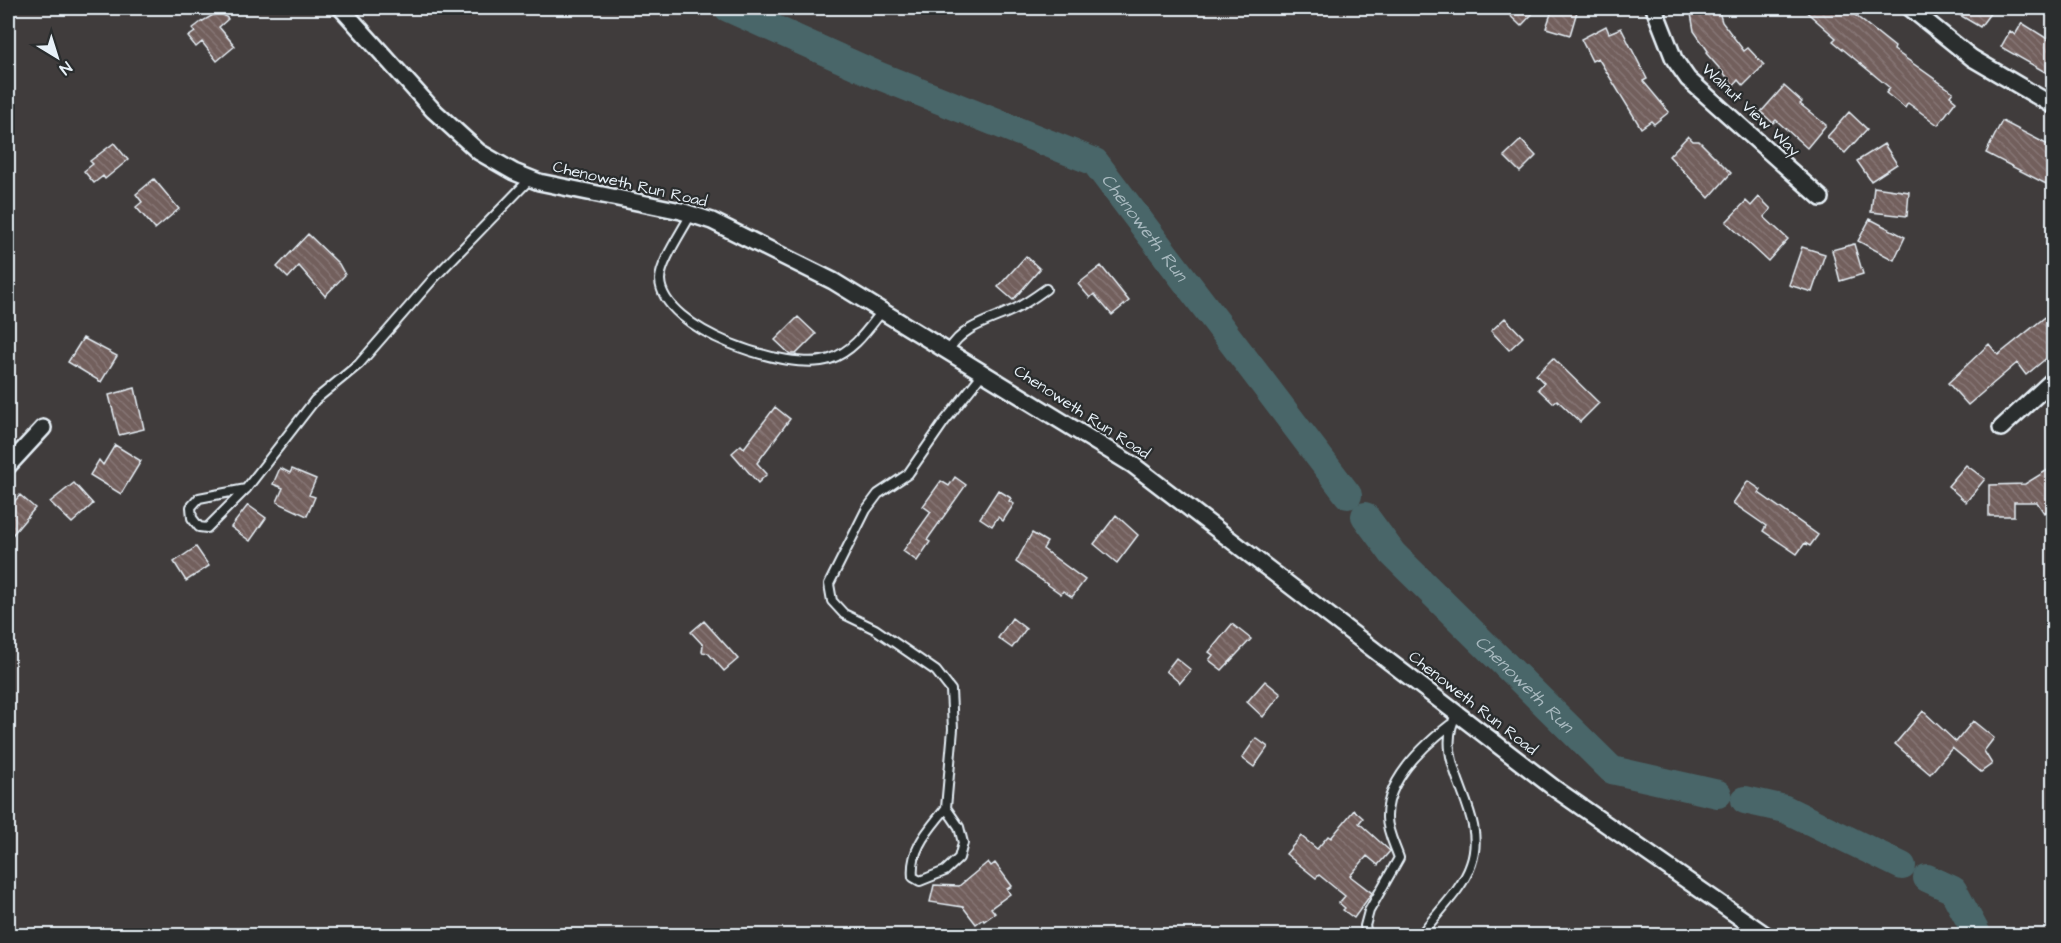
<svg xmlns="http://www.w3.org/2000/svg" width="2061" height="943" font-family="'Architects Daughter',sans-serif">
	<defs>
		<pattern id="building-back-hatch" width="6" height="6" patternUnits="userSpaceOnUse" patternTransform="scale(1.5)"><rect width="6" height="6" fill="#725f5c"/><path d="M-1 5l2 2M0 0l6 6M5-1l2 2" fill="none" stroke="#867674"/></pattern>
	</defs>
	<rect width="100%" height="100%" fill="#403c3c"/>
	<filter id="ink" filterUnits="userSpaceOnUse"><feTurbulence type="fractalNoise" baseFrequency=".0167" numOctaves="2"/><feDisplacementMap in="SourceGraphic" scale="12" xChannelSelector="R" yChannelSelector="G"/><feConvolveMatrix kernelMatrix="1 2 1 2 8 2 1 2 1" color-interpolation-filters="sRGB"/></filter>
	<g filter="url(#ink)">
		<g fill="none" stroke-linecap="round" stroke-linejoin="round">
			<!-- river -->
			<g stroke="#486669" stroke-width="28">
				<path id="s1" d="M728 8 877 75 1095 162 1348 495"/>
				<path id="s2" d="M1365 516 1393 554 1612 770 1718 794"/>
				<path d="M1745 800 1785 809 1902 866"/>
				<path d="M1927 878 1953 890 1978 936"/>
			</g>
		</g>
		<!-- building -->
		<path fill="url(#building-back-hatch)" stroke="#e8f1f8" stroke-width="1.5" d="M1502 8H1538L1521 26Z
			M1553 8H1578L1570 35 1546 28Z
			M1690 8H1718L1722 22 1744 51 1748 48 1764 65 1743 86 1738 80 1734 85 1706 53 1708 51 1694 31Z
			M1802 8H1846L1895 47 1894 50 1953 92 1950 96 1956 101 1938 125 1908 103 1905 108 1886 93 1890 88 1833 41 1836 38Z
			M1948 8H1994L1980 27Z
			M220 11 228 19 219 27 235 46 217 61 202 42 196 47 188 37 195 32 192 29 201 22Z
			M2022 23 2054 43V77L2001 47 2010 31 2015 35Z
			M1606 26 1609 33 1621 28 1647 79 1643 81 1669 112 1654 124 1651 121 1641 128 1598 58 1592 61 1581 39Z
			M1784 86 1802 102 1800 104 1826 125 1807 148 1776 120 1773 123 1761 112Z
			M1849 112 1867 129 1845 153 1827 137Z
			M2002 121 2054 148V188L1986 153Z
			M1688 136 1693 141H1699L1731 173 1709 198 1669 156Z
			M1521 140 1536 156 1520 172 1504 156Z
			M114 143 128 160 105 179 103 176 94 183 84 171 93 164 90 161Z
			M1884 144 1897 164 1871 181 1857 161Z
			M154 179 179 209 155 229 136 207 142 202 136 194Z
			M1874 187 1909 192 1907 216 1871 212Z
			M1759 197 1771 209 1764 217 1788 239 1768 261 1726 222 1746 201 1751 206Z
			M1870 219 1905 237 1894 260 1858 241Z
			M308 234 339 264 345 275 325 296 299 266 288 278 277 267Z
			M1854 244 1863 274 1840 281 1832 250Z
			M1802 247 1825 254 1812 292 1789 285Z
			M1026 256 1040 269 1013 300 998 287Z
			M1101 266 1129 301 1112 315 1094 294 1090 298 1078 284Z
			M2054 310V352L2026 375 2017 363 1968 405 1948 383 1989 344 1998 355Z
			M798 317 816 334 796 354H790L775 340Z
			M1505 318 1523 337 1509 350 1491 331Z
			M83 338 117 356 101 382 68 362Z
			M1553 358 1599 403 1580 422 1557 400 1553 403 1538 389 1544 383 1536 375Z
			M135 388 144 429 119 435 109 395Z
			M775 407 790 419 757 463 767 474 758 483 732 453 741 445 744 448Z
			M115 445 141 461 121 494 90 475 99 460 103 465Z
			M1966 465 1985 479 1966 502 1948 486Z
			M2054 466V507L2044 513 2037 502H2014V516H1989V485L2025 484Z
			M280 468 290 473 292 469 316 479 309 495 315 497 307 516 277 502 283 488 273 484Z
			M955 477 966 485 927 540 930 542 917 561 903 551 931 512 923 506 941 481 949 486Z
			M1748 481 1761 490 1759 493 1818 535 1810 546 1805 543 1797 554 1763 531 1766 526 1733 503Z
			M74 483 93 504 72 523 50 502Z
			M998 490 1011 498 1009 501 1014 504 1003 521 998 517 992 526 980 518Z
			M20 495 35 508 8 540V509Z
			M248 505 266 518 250 541 231 527Z
			M1116 515 1138 535 1117 563 1094 544Z
			M1032 533 1047 542 1043 549 1085 580 1072 597 1063 591 1061 594 1016 562Z
			M196 547 209 566 186 581 174 562Z
			M1012 618 1026 629 1012 648 998 638Z
			M704 621 738 659 724 671 708 653 702 652 703 645 691 632Z
			M1232 624 1251 639 1222 670 1209 660 1213 655 1209 652Z
			M1176 658 1191 670 1180 683 1166 671Z
			M1265 681 1281 694 1263 717 1247 702Z
			M1923 711 1956 742 1973 721 1994 738 1984 751 1992 764 1981 772 1952 748 1930 774 1895 744Z
			M1256 738 1268 747 1254 767 1242 758Z
			M1354 810 1363 818 1359 823 1390 851 1378 865 1367 856 1350 876 1372 893 1354 918 1343 910 1345 908 1339 903 1345 896 1319 875 1316 878 1286 854 1301 836 1317 849 1328 836 1331 838Z
			M988 862 991 866 995 863 1012 886 1007 889 1010 894 991 908 995 913 984 921 983 919 976 924 963 907 930 902 934 885 959 886Z"/>
		<g fill="none" stroke-linecap="round" stroke-linejoin="round">
			<!-- service casing -->
			<g stroke="#e8f1f8" stroke-width="12">
				<path id="service" d="M691 214C683 230 660 263 660 280 662 330 788 373 830 359 854 351 868 329 883 310
					M949 350C963 326 989 321 1013 310 1025 304 1035 297 1046 289
					M246 489 199 498 191 507 192 518 199 527 207 528 246 489 315 400 359 364 434 278 530 179
					M946 808C929 830 910 848 913 877L920 881 945 871 959 858 963 843 959 827 946 808 953 729 951 690 936 671 875 629 844 614 832 601 829 584 866 510 878 494 908 474 944 422 984 372
					M1368 936 1365 926 1369 911 1399 858C1395 846 1387 831 1387 818 1386 781 1423 746 1450 725
					M1420 936C1436 913 1462 891 1471 864 1490 810 1429 764 1457 713"/>
			</g>
			<!-- minor casing -->
			<g stroke="#e8f1f8" stroke-width="20">
				<path id="minor" d="M341 8 433 110 479 152 514 172 539 182 681 211 712 221 833 281 1133 465 1554 788 1767 936
					M1654 8 1674 59 1688 79 1821 198
					M1910 8 1972 58 2054 106
					M2001 428 2054 379
					M8 466 43 428"/>
			</g>
			<!-- service -->
			<use href="#service" stroke="#2a2d2e" stroke-width="8"/>
			<!-- minor -->
			<use href="#minor" stroke="#2a2d2e" stroke-width="15"/>
		</g>
	</g>
	<g text-anchor="middle" dominant-baseline="central" stroke-width="4.5" stroke-linejoin="round" paint-order="stroke">
		<!-- street labels -->
		<g font-size="16" fill="#e8f1f8" stroke="#2a2d2e">
			<text transform="translate(1751 110) rotate(43)">Walnut View Way</text>
			<text transform="translate(630 184) rotate(13)">Chenoweth Run Road</text>
			<text transform="translate(1082 412) rotate(33)">Chenoweth Run Road</text>
			<text transform="translate(1473 703) rotate(38)">Chenoweth Run Road</text>
		</g>
		<!-- water labels -->
		<g font-size="18" font-style="italic" fill="#a8b9bf" stroke="#2a2d2e">
			<text stroke="none"><textPath href="#s1" startOffset="480">Chenoweth Run</textPath></text>
			<text stroke="none"><textPath href="#s2" startOffset="232">Chenoweth Run</textPath></text>
		</g>
	</g>
	<!-- margin -->
	<rect width="2061" height="943" fill="none" stroke="#2a2d2e" stroke-width="30"/>
	<rect x="15" y="15" width="2031" height="913" fill="none" stroke="#e8f1f8" stroke-width="2" filter="url(#ink)"/>
	<!-- north arrow -->
	<g transform="translate(57 57) rotate(142)" stroke="#2a2d2e" stroke-width="4.5" paint-order="stroke">
	<path d="M0-4.5L10 22L0 15L-10 22Z" fill="#e8f1f8"/>
	<text y="-9" font-size="16" font-weight="bold" text-anchor="middle" fill="#e8f1f8">N</text>
	</g>
</svg>
